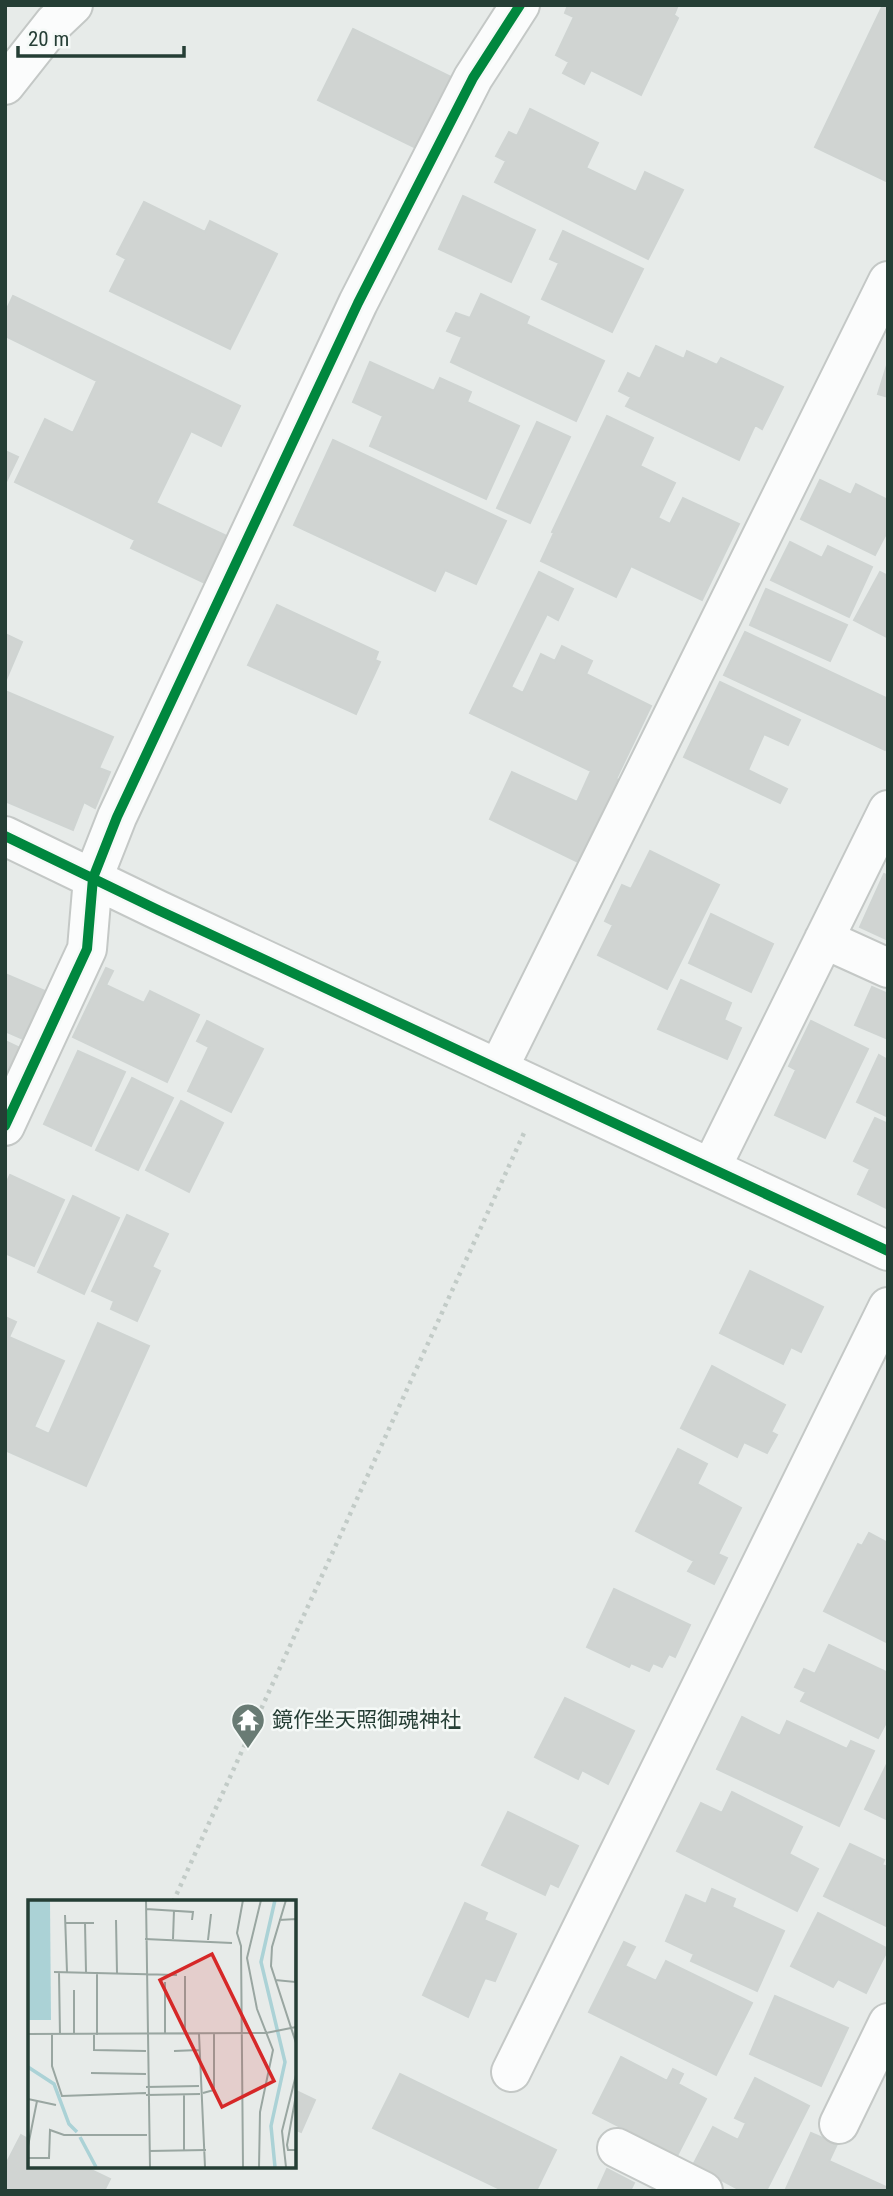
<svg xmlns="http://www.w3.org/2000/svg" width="893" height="2196" font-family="'Roboto Condensed','Noto Sans JP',sans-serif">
	<rect width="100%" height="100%" fill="#e7ebe9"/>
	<!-- building -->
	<path fill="#d0d4d2" stroke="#cfd4d2" stroke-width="2" d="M568 5H678L674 15 678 18 641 95 591 70 584 84 563 73 569 62 556 55 574 17 565 13Z
		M883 5H888V182L815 147Z
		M353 29 455 79 420 150 318 100Z
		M530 109 598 143 586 168 636 192 645 172 683 190 648 259 495 182 506 161 496 156 509 132 517 136Z
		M463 196 535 230 511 282 439 249Z
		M144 202 205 232 210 221 277 254 230 349 110 291 126 259 117 254Z
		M563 231 643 269 612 332 542 299 559 263 550 259Z
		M481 294 529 317 526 324 604 361 576 421 451 362 462 337 447 331 456 313 470 318Z
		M13 296 240 406 221 446 191 431 156 503 231 538 209 585 131 548 135 540 15 482 45 419 73 433 97 381 5 336V313Z
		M656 346 684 359 687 351 717 365 721 358 783 387 762 429 755 425 739 460 626 406 631 397 619 391 628 373 640 379Z
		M370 362 434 391 440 378 471 392 467 402 519 426 486 499 370 446 383 416 353 402Z
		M888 362V397L878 394Z
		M607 416 653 438 640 466 675 483 658 518 670 524 683 498 739 524 702 600 631 566 616 597 541 561 554 533 552 532Z
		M537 422 570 437 530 523 497 508Z
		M333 440 506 521 476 584 445 570 435 591 294 525Z
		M5 451 18 457 5 484Z
		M820 480 851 495 856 484 888 500V530L875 555 801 519Z
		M790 542 822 558 828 546 872 567 849 617 771 580Z
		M539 572 573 589 558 620 547 614 511 687 523 693 541 654 555 661 562 646 592 661 586 674 651 706 616 779 620 780 580 863 490 819 512 772 577 802 591 771 470 713Z
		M880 572 888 576 887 637 854 620Z
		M766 589 847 625 830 661 750 625Z
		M277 605 378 652 375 660 380 662 356 714 248 665Z
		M745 632 888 699V744L885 750 724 675Z
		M5 634 22 642 5 682Z
		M720 682 800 720 788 745 764 734 748 770 787 789 780 803 684 757Z
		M5 691 113 737 99 768 110 772 95 808 84 802 73 830 5 801Z
		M650 851 719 885 667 989 598 955 613 925 605 921 622 885 631 889Z
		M884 874 888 876V940L860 927Z
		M711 914 773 944 751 992 689 963Z
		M106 968 113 971 106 985 144 1003 150 991 199 1015 167 1082 73 1037Z
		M5 974 45 991 23 1039 5 1031Z
		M681 980 731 1003 724 1020 741 1028 727 1059 658 1029Z
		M872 987 888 994V1039L855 1025Z
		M207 1021 263 1049 231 1112 188 1091 209 1047 197 1041Z
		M811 1021 868 1049 825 1138 775 1115 796 1070 789 1066Z
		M5 1041 20 1048 5 1081Z
		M78 1051 125 1072 91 1146 44 1124Z
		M879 1055 888 1060V1117L857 1102Z
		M132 1078 173 1098 138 1170 96 1150Z
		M181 1101 223 1123 189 1192 146 1170Z
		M875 1118 888 1124V1209L858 1194 870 1169 854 1161Z
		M10 1175 64 1200 34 1266 5 1253V1186Z
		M73 1196 119 1218 84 1294 38 1272Z
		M127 1215 168 1234 152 1267 160 1271 137 1321 111 1309 114 1301 92 1291Z
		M750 1271 823 1307 801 1352 791 1347 783 1364 720 1333Z
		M5 1317 16 1322 9 1337 64 1361 34 1427 49 1434 98 1323 149 1346 86 1486 5 1450Z
		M712 1366 785 1405 771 1432 777 1435 767 1453 744 1442 737 1457 681 1428Z
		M678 1449 707 1464 697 1484 741 1508 718 1554 727 1558 714 1584 688 1571 694 1561 636 1531Z
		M869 1533 888 1543V1643L824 1611 858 1544 862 1546Z
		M614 1589 690 1625 675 1657 669 1654 662 1667 653 1663 649 1671 631 1663 629 1667 587 1647Z
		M829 1645 888 1673V1719L878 1738 801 1701 806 1692 795 1687 804 1669 815 1674Z
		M565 1698 634 1731 608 1784 582 1770 578 1779 535 1757Z
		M742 1717 780 1736 787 1721 847 1749 851 1741 874 1751 839 1826 717 1769Z
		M888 1762V1820L865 1809Z
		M732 1792 802 1827 789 1854 818 1869 797 1911 677 1851 701 1803 722 1813Z
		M508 1812 578 1846 558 1887 550 1883 545 1895 482 1865Z
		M850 1844 884 1860 882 1865 888 1867V1927L824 1896Z
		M712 1889 735 1899 732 1907 784 1931 757 1991 691 1961 694 1954 666 1941 686 1895 706 1904Z
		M465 1903 487 1913 484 1920 516 1934 495 1981 485 1978 468 2017 423 1995Z
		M818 1913 888 1949 866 1993 838 1979 833 1987 791 1966Z
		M624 1942 635 1947 625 1966 656 1981 666 1961 752 2003 716 2075 589 2012Z
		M775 1996 848 2028 821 2086 750 2054Z
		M621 2057 667 2081 673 2069 683 2074 678 2084 706 2099 677 2156 593 2113Z
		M400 2074 556 2150 536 2191H496L498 2188 373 2128Z
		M755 2078 809 2106 766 2191H742L693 2165 713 2127 738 2140 746 2123 735 2118Z
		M294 2090 315 2100 301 2132 294 2129Z
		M811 2133 837 2144 829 2161 888 2188V2191H785Z
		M21 2135 30 2140V2166H83L110 2179 104 2191H5V2166Z
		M607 2169 634 2183 630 2191H597Z"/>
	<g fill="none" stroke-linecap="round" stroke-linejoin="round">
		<!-- minor casing -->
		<g stroke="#c4c8c6" stroke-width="42">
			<path id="minor" d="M5 85 54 23 73 5
				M5 836 158 910 888 1251
				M824 939 888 968
				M498 1069 888 281
				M5 1126 87 949 93 878 117 817 358 303 473 78 520 5
				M711 1168 888 810
				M511 2072 888 1307
				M839 2124 888 2023
				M617 2148 703 2191"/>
		</g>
		<!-- path -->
		<path stroke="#c2cbc7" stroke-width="4.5" stroke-dasharray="3.5 5" stroke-linecap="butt" d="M173 1902 524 1133"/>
		<!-- minor -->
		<use href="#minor" stroke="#fbfcfc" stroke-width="38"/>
		<!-- cycleway casing -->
		<g stroke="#f5f9f7" stroke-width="15">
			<path id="cycleway" d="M5 836 158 910 888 1251
				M5 1126 87 949 93 878 117 817 358 303 473 78 520 5"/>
		</g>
		<!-- cycleway -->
		<use href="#cycleway" stroke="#00873e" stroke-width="10"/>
	</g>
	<!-- icons -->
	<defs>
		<g id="temple-pin" transform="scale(1.75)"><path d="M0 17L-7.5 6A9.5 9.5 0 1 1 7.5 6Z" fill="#697b74" stroke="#f5f9f7"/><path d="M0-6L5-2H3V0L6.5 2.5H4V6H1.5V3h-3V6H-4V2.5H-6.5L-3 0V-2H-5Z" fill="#fff"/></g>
	</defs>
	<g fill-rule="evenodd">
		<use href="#temple-pin" x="248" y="1720"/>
	</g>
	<g text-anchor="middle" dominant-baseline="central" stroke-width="5" stroke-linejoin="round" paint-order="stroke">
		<!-- poi labels -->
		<g font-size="21" fill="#253e35" stroke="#f5f9f7" text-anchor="start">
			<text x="272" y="1720">鏡作坐天照御魂神社</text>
		</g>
	</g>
	<!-- overview -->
	<g transform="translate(28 1900)">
		<rect width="268" height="268" fill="#e7ebe9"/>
		<path d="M0 0H22L23 120H0Z" fill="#abd2d6"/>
		<path fill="none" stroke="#abd2d6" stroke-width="3.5" d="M0 167 26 184 41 224 49 232M52 237 68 267M247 267 243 226 257 162 233 62 247 0"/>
		<path fill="none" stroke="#99a6a1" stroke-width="2" d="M118 0 122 267M215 0 209 33 213 46 215 267M258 0 244 47 243 66 268 143M118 9 165 12 164 20M37 15 39 72M88 20 89 73M38 23H66M57 23 58 72M117 39 204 43M145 39 146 10M180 40 183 14M26 72 149 75M31 72 32 135M69 72V135M247 80 267 82 268 19 251 20M137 82V134M0 134 238 133 268 127M157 134V76M171 134 177 267M24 135V166L34 196 118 193M46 135V90M66 135V150L118 151M146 151 171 150M63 173 118 174M118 187 171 186M175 193 186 190V134M118 195 172 194M268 195 259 245 260 250H268M0 199 28 205M0 246 9 201M121 251 178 250M156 251V195M0 258H21L22 230 36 235H119M231 267 232 212 245 150 229 109 219 58 233 0M258 267 254 231 268 175"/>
		<path fill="#d62828" fill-opacity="0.15" stroke="#d62828" stroke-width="3.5" d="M184 54 246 181 194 207 132 80Z"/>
		<rect width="268" height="268" fill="none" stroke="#253e35" stroke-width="3.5"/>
	</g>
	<!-- border -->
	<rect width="893" height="2196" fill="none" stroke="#253e35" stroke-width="14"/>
	<!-- scale -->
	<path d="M18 46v10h166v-10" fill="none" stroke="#253e35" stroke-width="3.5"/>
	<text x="28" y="46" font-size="21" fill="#253e35" stroke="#f5f9f7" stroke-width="5" paint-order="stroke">20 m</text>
</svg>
